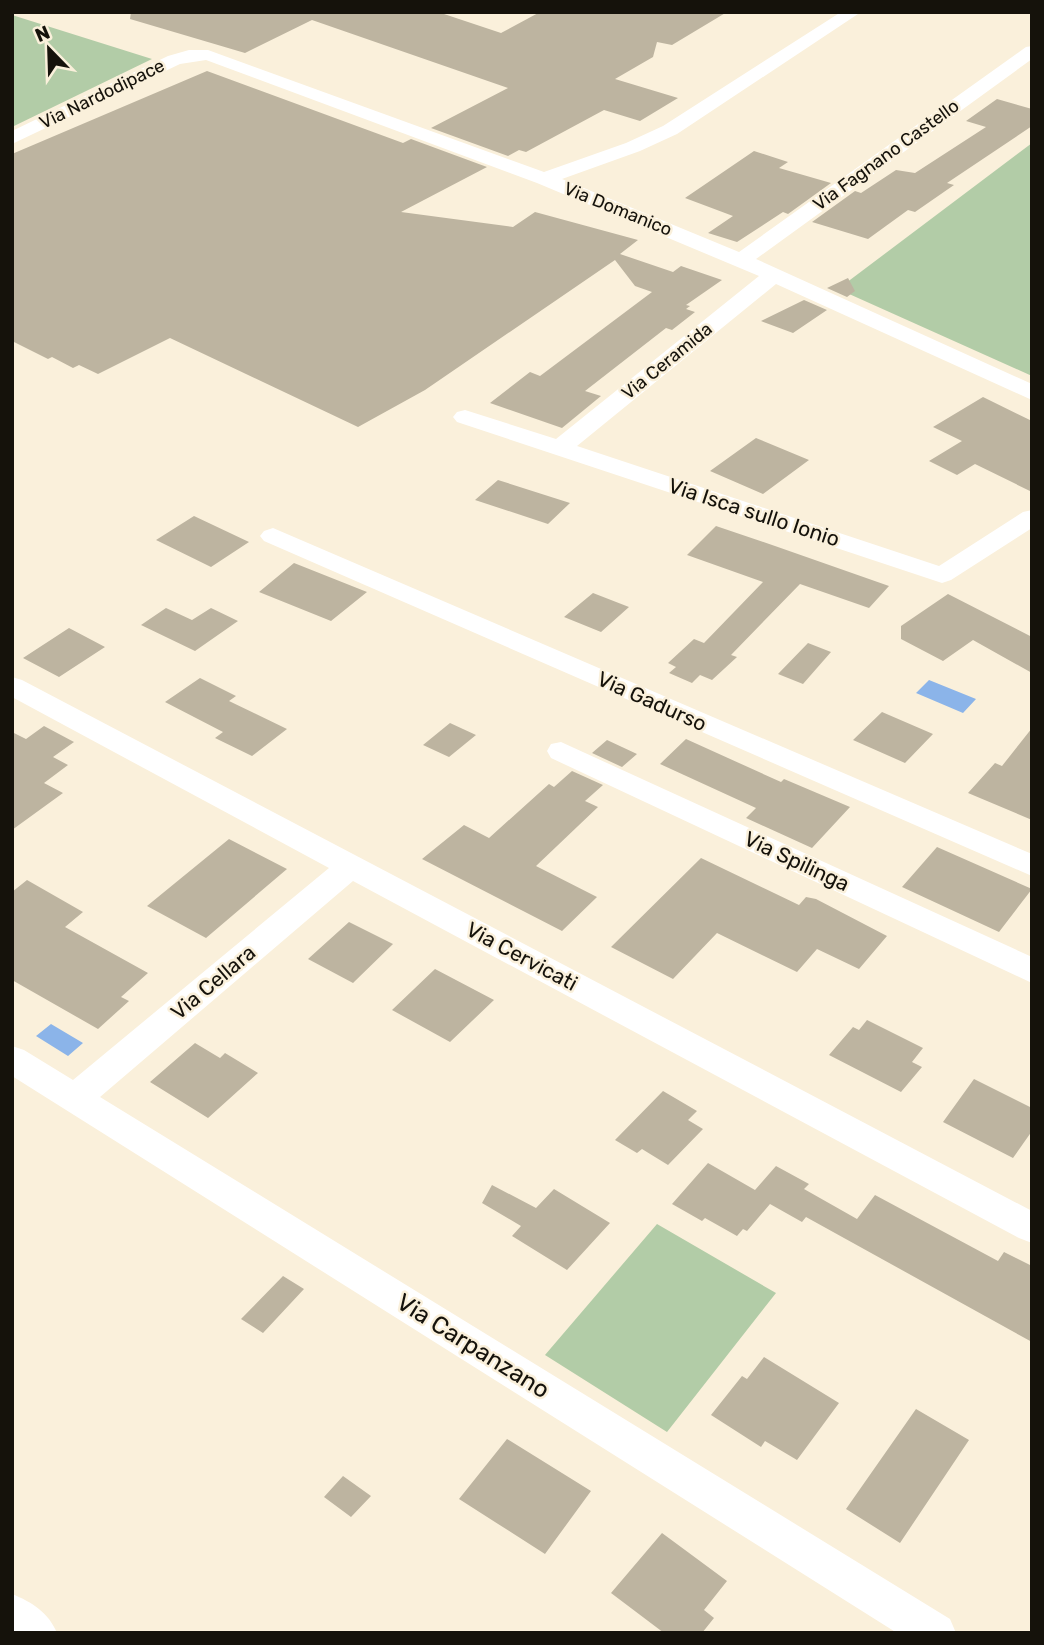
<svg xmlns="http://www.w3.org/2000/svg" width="1044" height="1645" font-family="Rubik,sans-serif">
	<rect width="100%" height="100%" fill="#faf0db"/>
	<!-- green -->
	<path fill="#b2cca7" d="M12 15 152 59 12 127Z
		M1032 143V376L838 289Z
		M657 1224 776 1293 667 1432 545 1355Z"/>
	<!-- water -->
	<path fill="#8bb4e9" d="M929 680 976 699 963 713 916 693Z
		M51 1024 83 1043 68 1056 36 1036Z"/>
	<!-- building -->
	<path fill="#bdb4a0" d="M131 12H438L501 33 540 12H727L672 45 657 42 653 57 615 79 678 98 640 121 604 110 526 152 519 150 508 156 431 128 508 88 312 20 245 53 130 19Z
		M207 71 403 143 411 139 487 167 401 212 513 227 535 212 638 240 620 254 673 272 681 266 722 280 686 305 690 306 686 309 695 312 672 330 666 328 585 391 601 396 562 428 490 403 530 372 540 376 652 292 635 286 615 260 425 390 358 427 170 338 98 374 79 365 73 368 52 357 48 359 12 341V154Z
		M997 99 1032 109V126L947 183 954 185 915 212 908 210 868 239 812 222 855 191 861 193 896 170 915 173 986 127 966 121Z
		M754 151 788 162 779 168 831 183 788 214 783 212 737 242 708 233 733 216 685 198Z
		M848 278 855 291 847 297 827 288Z
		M804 300 827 310 793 333 761 321Z
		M983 397 1032 421V492L975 464 957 475 929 461 962 441 933 427Z
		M756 438 809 460 763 494 710 471Z
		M498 480 570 503 548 524 475 500Z
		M194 516 249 542 211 567 156 540Z
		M716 526 775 546 889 586 869 608 800 584 731 655 737 657 712 680 700 675 692 683 669 673 676 667 668 663 694 639 704 643 763 582 687 555Z
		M294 563 367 592 331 621 259 592Z
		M593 593 629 607 601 632 564 617Z
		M948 594 1032 637V673L973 640 943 661 901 639V626Z
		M166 608 192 620 211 608 238 621 195 651 141 625Z
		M69 628 105 647 59 677 23 658Z
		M808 643 831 652 803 684 778 674Z
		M200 678 236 696 229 701 287 729 252 756 215 738 223 732 165 702Z
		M882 712 933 734 905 763 853 740Z
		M450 723 476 735 449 757 423 745Z
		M44 726 74 742 53 757 68 765 44 783 63 793 12 830V732L26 739Z
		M1032 728V820L968 793 995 763 1002 766Z
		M686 739 781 782 784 779 850 807 812 848 746 818 756 808 660 764Z
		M607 740 637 754 622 767 592 753Z
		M572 771 603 785 585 801 598 807 536 866 597 897 562 931 422 859 464 825 489 838 549 784 554 787Z
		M229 839 287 869 206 938 147 906Z
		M937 847 1032 889 999 932 902 887Z
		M701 858 799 905 806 897 816 899 887 936 859 969 817 949 797 972 717 933 673 979 611 947Z
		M27 880 83 912 65 927 148 973 121 997 129 1001 98 1029 12 980V892Z
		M349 922 393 944 353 983 308 959Z
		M435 969 494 1000 450 1042 392 1010Z
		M867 1020 923 1048 912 1062 922 1067 901 1092 829 1055 853 1027 859 1030Z
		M195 1043 220 1058 225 1053 258 1073 208 1118 150 1082Z
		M974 1079 1032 1108V1131L1013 1158 943 1122Z
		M663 1091 697 1111 688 1120 703 1129 668 1165 642 1149 637 1153 615 1140Z
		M708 1163 755 1190 776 1166 809 1184 804 1189 857 1219 875 1195 998 1261 1004 1252 1032 1266V1342L806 1217 802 1222 770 1204 747 1231 743 1229 737 1236 705 1218 702 1221 672 1204Z
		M492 1185 536 1208 554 1189 610 1223 567 1270 512 1236 521 1226 482 1203Z
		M283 1276 304 1289 263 1333 241 1319Z
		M764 1357 839 1403 797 1460 765 1441 761 1447 711 1415 742 1376 747 1379Z
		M916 1409 969 1440 900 1543 846 1509Z
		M507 1439 591 1491 545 1554 459 1499Z
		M343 1476 371 1496 351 1517 324 1497Z
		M662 1533 727 1581 704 1610 714 1618 702 1633H664L611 1593Z"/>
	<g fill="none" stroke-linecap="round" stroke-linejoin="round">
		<!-- street -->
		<path fill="#fff" fill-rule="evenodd" d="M841 12H861L677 134 640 151 562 179 739 252 1026 47 1032 46V59L756 259 1032 384V400L776 284 577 446 939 566 1023 512 1032 510V528L951 580 942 583 457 422 453 417 457 412 465 410 556 439 759 276 537 183 206 60 180 64 12 144V131L168 56 189 50H208L544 172 626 143 663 126Z
			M273 528 1032 854V876L264 541 260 536 264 531Z
			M12 677 22 680 1032 1211V1243L1019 1238 353 881 100 1097 950 1619 956 1633H897L12 1076V1046L24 1050 73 1080 329 868 12 697Z
			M561 742 1032 957V983L551 758 547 751 551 744Z
			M12 1594C32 1602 49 1613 57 1633H12Z"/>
	</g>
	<g text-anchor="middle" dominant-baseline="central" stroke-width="5" stroke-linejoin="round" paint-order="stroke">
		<!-- far-street labels -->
		<g font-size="18" fill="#15120b" stroke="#faf0db">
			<text transform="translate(102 94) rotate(-26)">Via Nardodipace</text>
			<text transform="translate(886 155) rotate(-36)">Via Fagnano Castello</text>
			<text transform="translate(618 209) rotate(22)">Via Domanico</text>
			<text transform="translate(667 361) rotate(-39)">Via Ceramida</text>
		</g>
		<!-- street labels -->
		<g font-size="21" fill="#15120b" stroke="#faf0db">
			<text transform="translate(754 512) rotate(18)">Via Isca sullo Ionio</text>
			<text transform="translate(652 701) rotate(24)">Via Gadurso</text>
			<text transform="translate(797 861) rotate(25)">Via Spilinga</text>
			<text transform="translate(522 956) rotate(28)">Via Cervicati</text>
			<text transform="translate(213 982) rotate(-40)">Via Cellara</text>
		</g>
		<!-- near-street labels -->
		<g font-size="24" fill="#15120b" stroke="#faf0db">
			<text transform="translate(473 1346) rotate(32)">Via Carpanzano</text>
		</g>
	</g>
	<!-- border -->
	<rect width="1044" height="1645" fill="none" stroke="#15120b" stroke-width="28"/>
	<!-- north arrow -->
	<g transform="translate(49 49) rotate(337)" stroke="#faf0db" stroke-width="5" paint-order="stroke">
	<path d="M0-5L12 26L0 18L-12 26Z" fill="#15120b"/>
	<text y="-10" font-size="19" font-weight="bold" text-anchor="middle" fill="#15120b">N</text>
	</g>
</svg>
